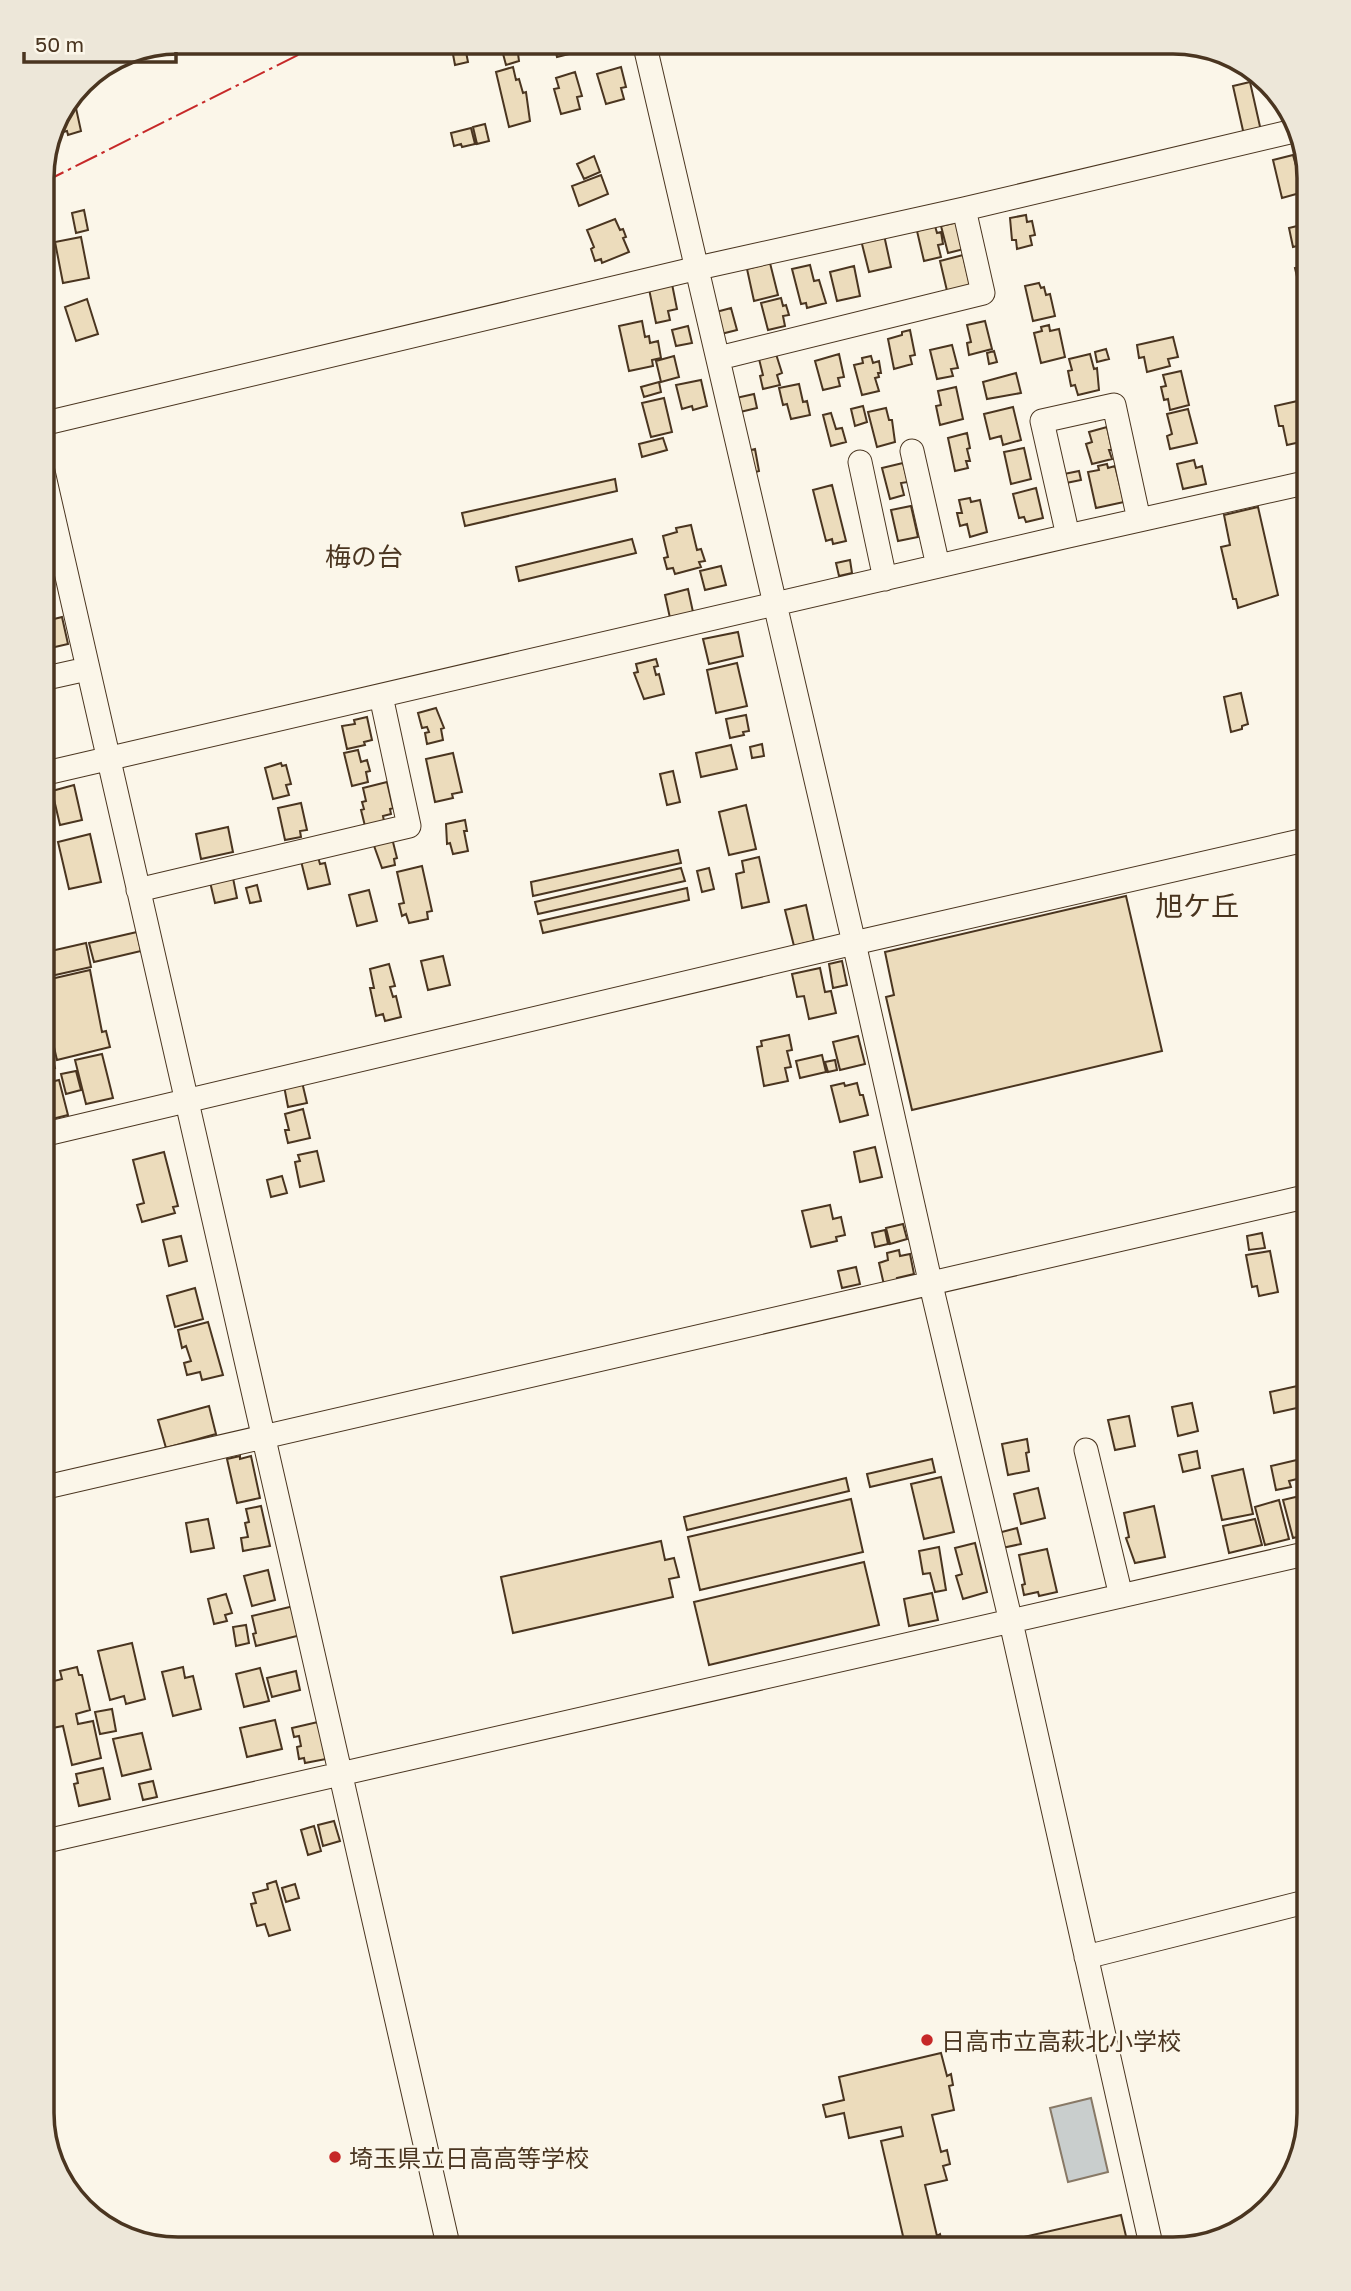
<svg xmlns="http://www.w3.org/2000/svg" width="1351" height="2291" font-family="'Golos Text','Noto Sans JP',sans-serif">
	<rect width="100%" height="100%" fill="#fbf6e9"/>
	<!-- water -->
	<path fill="#c9cecd" stroke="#887966" stroke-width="2" d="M1091 2098 1108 2172 1068 2182 1050 2108Z"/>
	<!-- building -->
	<path fill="#ecdcbc" stroke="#4a3520" stroke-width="2" d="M545 42H570L573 53 557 57 555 49 547 52Z
		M517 46 519 61 506 65 502 50Z
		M465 47 468 62 455 65 452 49Z
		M513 67 516 80 519 79 523 93 526 92 530 121 509 127 496 72Z
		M621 67 626 87 621 88 624 99 606 104 597 74Z
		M575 72 582 96 577 97 580 109 561 114 554 89 559 88 556 78Z
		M1250 82 1261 131 1244 135 1233 86Z
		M74 99 81 131 68 135 67 131 59 133 56 118 69 100Z
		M485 124 489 141 477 144 473 127Z
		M471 128 475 144 462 147 461 144 454 146 451 133Z
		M1293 155 1299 176 1303 175 1307 191 1282 198 1273 160Z
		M594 156 600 172 584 179 577 164Z
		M601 175 608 194 579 206 572 186Z
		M84 210 88 230 76 233 72 213Z
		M1026 215 1027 222 1032 221 1035 235 1030 236 1032 245 1017 249 1016 240H1012L1010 218Z
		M615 219 620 230 623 229 626 237 623 238 629 252 602 263 601 259 595 261 591 249 594 247 587 230Z
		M958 222 964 249 948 253 941 226Z
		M1309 223V243L1293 247 1289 228Z
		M935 226 937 233 941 232 943 244 938 245 941 257 924 261 917 231Z
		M884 235 891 267 869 272 861 240Z
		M81 237 89 278 63 283 55 242Z
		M963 255 970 285 948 295 940 261Z
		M1309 260V292L1301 294 1295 268 1305 266 1304 262Z
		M770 263 778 295 754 301 747 269Z
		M810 265 814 281 819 280 826 303 807 308 806 303 801 304 792 269Z
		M854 266 860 296 837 301 830 272Z
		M1039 283 1041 288 1044 287 1046 295 1050 294 1055 316 1033 321 1025 286Z
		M672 284 677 309 668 311 670 320 656 323 649 289Z
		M781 298 783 306 786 305 789 315 783 316 785 326 768 330 761 303Z
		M87 299 98 334 76 341 65 307Z
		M731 308 737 330 721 334 716 312Z
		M642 321 645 337 649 336 650 343 658 341 661 358 652 360 653 366 629 371 619 326Z
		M985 321 992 349 969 355 967 343 971 342 967 325Z
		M1049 325 1050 331 1059 329 1065 357 1041 363 1034 333 1042 331 1041 327Z
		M688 326 692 343 676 346 672 330Z
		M910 330 915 355 910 356 912 364 894 369 888 339 902 335V332Z
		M1173 337 1178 357 1168 359 1170 366 1147 372 1144 357 1139 358 1137 345Z
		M952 345 958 368 951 369 953 376 937 379 930 350Z
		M1106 349 1109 359 1097 362 1095 352Z
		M994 351 997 362 989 364 987 353Z
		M776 354 782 373 777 375 780 385 763 389 760 376 763 375 759 359Z
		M839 354 844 377 838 378 840 386 823 390 815 361Z
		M1090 354 1094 369 1097 368 1099 390 1078 395 1075 385 1071 386 1068 371 1072 370 1069 359Z
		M674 356 679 377 661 382 656 361Z
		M871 356 873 363 879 361 881 373H878L879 377 875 378 879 391 862 395 854 365 863 363 862 358Z
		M1181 371 1189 405 1170 410 1168 399 1164 400 1161 387 1166 386 1163 375Z
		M1016 373 1021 393 987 399 983 382Z
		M701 380 707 406 693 410 692 406 682 409 676 385Z
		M659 382 661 392 644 397 641 387Z
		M799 384 803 402 807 401 810 415 791 419 787 404 783 405 779 388Z
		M956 387 963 419 940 425 936 406 941 405 938 391Z
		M754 394 757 408 740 412 736 398Z
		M664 398 672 432 651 437 642 403Z
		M1302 400 1306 423 1301 424 1305 441 1287 445 1283 426H1279L1275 406Z
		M863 406 867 422 855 426 851 409Z
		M1013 407 1021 440 1003 445 1001 436 990 439 984 414Z
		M886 408 889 420H892L895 442 877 447 868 412Z
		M1188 409 1197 443 1170 449 1167 436 1172 434 1167 414Z
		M831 413 836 429 842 428 846 442 831 446 823 415Z
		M1107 427 1112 450H1109L1112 459 1092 464 1086 444 1092 442 1089 432Z
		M967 433 970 448 967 449 970 461H966L968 468 955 471 948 438Z
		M663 438 667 450 642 457 639 444Z
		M1024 448 1031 479 1011 484 1004 452Z
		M755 449 759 471 752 473 747 451Z
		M1194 460 1196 468 1202 466 1206 484 1183 489 1177 464Z
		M903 463 908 482 901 483 904 495 890 499 882 468Z
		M1107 464 1108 468 1115 466 1124 502 1096 508 1088 472 1099 470 1098 466Z
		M1079 471 1081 480 1066 483 1064 474Z
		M615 479 617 491 465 526 462 513Z
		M832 485 846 541 833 544 832 539 826 541 813 490Z
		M1036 488 1043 518 1026 522 1024 517 1019 518 1013 494Z
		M970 498 971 502 980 500 987 532 970 537 967 524 960 526 957 513H962L959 500Z
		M911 506 918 537 898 541 891 510Z
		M1258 507 1278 595 1238 608 1236 599H1233L1221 547 1230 545 1224 515Z
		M691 525 697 550 701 549 705 561 699 562 701 567 675 574 673 568 667 569 664 558 668 557 663 536 677 532 676 528Z
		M632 539 636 553 519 581 516 567Z
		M850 560 852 573 839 576 836 563Z
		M721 566 726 585 705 590 700 571Z
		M688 589 693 612 670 618 665 595Z
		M62 617 68 644 42 650V622Z
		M738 632 743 656 709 664 703 639Z
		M656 659 658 666 654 667 656 675 659 674 664 694 644 699 634 673 638 672 636 664Z
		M737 663 747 706 716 713 707 670Z
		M1241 693 1248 724 1242 726V729L1231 732 1224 697Z
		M436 708 444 728 441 729 443 740 427 744 425 733 429 732 427 727 422 728 418 713Z
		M746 715 749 731 743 732 744 735 730 738 726 719Z
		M367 717 372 740 364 742 365 745 347 749 342 726 355 724 354 720Z
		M762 744 764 756 752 758 750 747Z
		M731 745 737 769 701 777 696 753Z
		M358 750 361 762 367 760 370 771 366 772 368 782 352 786 344 753Z
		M453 753 462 792 452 794 453 798 435 802 426 759Z
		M281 763 282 766 286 765 291 784 286 785 289 795 273 799 265 768Z
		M673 771 680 802 667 805 660 774Z
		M387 782 393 808 390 809 391 814 383 816 384 821 365 826 361 810 364 809 362 802 366 801 363 788Z
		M74 785 82 820 60 825 52 791Z
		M47 790 50 804 42 806V791Z
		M301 803 307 830 300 831 301 837 285 840 278 808Z
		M746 805 756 849 729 855 719 812Z
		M465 820 467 831H464L468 851 453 854 450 843 447 844 446 824Z
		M228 827 233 852 201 859 196 834Z
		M90 834 101 882 69 889 58 842Z
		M392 838 397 858 394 859 395 865 382 868 373 843Z
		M678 850 681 863 533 896 531 882Z
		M318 857 320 864 325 863 330 884 308 889 301 861Z
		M759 857 769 902 742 908 736 874 744 872 742 861Z
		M422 866 432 911 427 912 428 919 409 923 406 914 402 916 399 904 404 903 397 872Z
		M681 868 685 881 538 914 535 902Z
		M709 868 714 889 702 892 697 871Z
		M233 878 237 898 215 903 210 882Z
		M257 885 261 901 250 903 246 888Z
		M687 888 689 900 543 933 540 921Z
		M369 890 377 921 357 926 349 895Z
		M1126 896 1162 1051 912 1110 886 997 894 995 885 952Z
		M806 905 814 941 794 946 785 910Z
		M137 932 141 951 94 962 89 943Z
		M86 943 91 967 42 978V953Z
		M443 956 450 985 428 990 421 961Z
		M842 961 847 985 833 988 829 964Z
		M389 964 395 986 390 987 393 997 396 996 401 1017 385 1021 383 1014 376 1016 370 988H374L370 969Z
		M820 968 825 992 831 991 836 1013 809 1019 804 996 797 997 792 974Z
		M90 970 102 1032 106 1031 110 1047 57 1060 42 996V981Z
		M42 1028 49 1048 42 1050Z
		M789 1035 792 1050 787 1051 791 1067 785 1068 788 1081 764 1086 757 1047 762 1046 761 1041Z
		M858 1036 865 1064 840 1070 833 1042Z
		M51 1051 55 1068 47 1071 48 1074 42 1075V1054Z
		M102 1054 113 1098 86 1104 75 1060Z
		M822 1055 826 1072 800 1078 796 1061Z
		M835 1060 837 1070 828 1072 825 1062Z
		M76 1071 81 1090 66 1094 61 1074Z
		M59 1080 68 1115 48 1120 42 1099V1084Z
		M302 1082 307 1103 288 1107 284 1086Z
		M844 1083 845 1086 857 1083 860 1095H863L868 1115 840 1122 831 1086Z
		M303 1109 310 1138 288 1143 285 1130H289L285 1114Z
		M875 1147 882 1177 860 1182 854 1152Z
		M317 1151 324 1181 300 1187 295 1162 300 1161 298 1155Z
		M164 1152 178 1206 173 1207 175 1213 142 1222 137 1205 144 1203 133 1160Z
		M282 1176 287 1193 271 1197 267 1180Z
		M830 1205 833 1219 841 1217 845 1235 836 1237 837 1241 811 1247 802 1211Z
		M903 1224 907 1239 890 1244 886 1228Z
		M885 1230 888 1244 875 1247 872 1233Z
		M1262 1233 1265 1248 1249 1250 1247 1236Z
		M181 1236 187 1261 169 1266 163 1240Z
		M899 1250 900 1256 910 1254 914 1274 897 1278 898 1282 884 1285 879 1263 888 1260 887 1253Z
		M1270 1251 1278 1292 1259 1296 1257 1286 1252 1287 1246 1255Z
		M46 1265 49 1282 42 1284V1266Z
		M856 1267 860 1284 842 1288 838 1271Z
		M195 1288 203 1319 175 1327 167 1296Z
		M208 1322 223 1375 202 1380 200 1372 187 1375 184 1363 191 1361 186 1346 182 1348 178 1330Z
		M1302 1385 1306 1406 1274 1413 1270 1392Z
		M1192 1403 1198 1431 1178 1436 1172 1407Z
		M209 1406 216 1434 166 1448 158 1420Z
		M1129 1416 1135 1446 1115 1450 1108 1420Z
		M1027 1439 1029 1452 1026 1453 1029 1471 1008 1475 1002 1444Z
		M1197 1451 1200 1468 1183 1472 1179 1455Z
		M240 1456V1459L251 1456 260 1498 237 1503 227 1459Z
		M932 1459 935 1472 870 1487 867 1474Z
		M1301 1459 1305 1477 1289 1481 1291 1487 1276 1490 1271 1466Z
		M1243 1469 1253 1514 1222 1520 1212 1476Z
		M941 1477 954 1532 924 1539 911 1484Z
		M846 1478 849 1491 687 1530 684 1517Z
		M1038 1488 1045 1518 1021 1524 1014 1494Z
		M1308 1494 1309 1534 1293 1538 1283 1500Z
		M851 1499 863 1552 700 1590 688 1537Z
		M1279 1500 1289 1539 1265 1545 1255 1507Z
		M261 1506 270 1546 243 1551 241 1538 248 1537 245 1523 249 1522 246 1509Z
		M1154 1506 1165 1557 1135 1563 1126 1538 1129 1537 1124 1513Z
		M208 1519 214 1548 191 1552 186 1523Z
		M1255 1519 1262 1545 1229 1553 1223 1526Z
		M1017 1528 1021 1544 1002 1548 998 1533Z
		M661 1541 665 1560 674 1558 679 1577 669 1579 673 1597 513 1633 501 1577Z
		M975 1543 987 1592 963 1599 956 1576 962 1574 955 1548Z
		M939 1547 946 1590 935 1592 930 1573 923 1574 919 1551Z
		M1047 1549 1057 1592 1039 1596 1038 1592 1024 1595 1022 1585 1025 1584 1019 1555Z
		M864 1562 879 1625 709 1665 694 1602Z
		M268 1570 275 1600 252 1606 244 1576Z
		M932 1593 938 1620 909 1626 904 1599Z
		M226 1594 232 1613 225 1615 227 1621 214 1624 208 1599Z
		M294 1606 301 1635 256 1646 253 1634 256 1633 252 1616Z
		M246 1625 249 1643 236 1646 233 1627Z
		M132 1643 145 1699 126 1704 124 1696 110 1700 98 1651Z
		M77 1667 79 1675H82L90 1710 76 1714 78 1724 93 1721 101 1758 72 1765 63 1726 42 1730V1675L53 1672 54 1681 62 1679 60 1671Z
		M183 1667 185 1678 193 1676 201 1709 173 1716 162 1672Z
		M260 1668 269 1701 244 1707 236 1674Z
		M296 1671 300 1690 272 1697 267 1678Z
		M112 1709 116 1731 100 1734 95 1712Z
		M275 1720 282 1749 247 1757 240 1728Z
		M318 1722 326 1759 305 1763 304 1758 299 1759 297 1747 301 1746 299 1736 294 1737 292 1728Z
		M142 1733 151 1769 122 1776 113 1739Z
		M103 1768 110 1799 79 1806 74 1784 78 1783 76 1774Z
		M153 1781 157 1797 143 1800 139 1784Z
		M334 1821 340 1841 323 1846 318 1825Z
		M314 1826 321 1851 308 1855 301 1830Z
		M276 1881 290 1930 269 1936 265 1924 257 1926 251 1904 256 1903 253 1893 268 1889 267 1884Z
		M295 1884 299 1898 286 1902 282 1888Z
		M941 2053 947 2076 951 2074 953 2085 949 2086 954 2110 932 2115 941 2152 947 2150 950 2164 943 2166 947 2180 925 2185 937 2236 940 2234 944 2249H906L881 2141 903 2136 901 2127 849 2138 844 2113 826 2117 823 2105 844 2100 839 2077Z
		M1121 2215 1129 2249H1003L1002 2242Z"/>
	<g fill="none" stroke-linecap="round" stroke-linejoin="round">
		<!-- minor casing -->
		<g stroke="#4a3520" stroke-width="25">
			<path id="minor" d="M644 42 854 943 931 1285 1011 1622 1152 2249
				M719 358 983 293 964 209
				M42 424 698 268 964 209 1298 130
				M912 451 938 566
				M860 462 885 579
				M42 467 449 2249
				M1068 536 1042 421 1114 405 1139 520
				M42 679 87 669
				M42 774 1068 536 1309 482
				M138 890 409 826 381 696
				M42 1135 854 943 1309 839
				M1086 1450 1121 1596
				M42 1488 1309 1196
				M42 1842 1309 1553
				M1086 1957 1309 1901"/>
		</g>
		<!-- minor -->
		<use href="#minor" stroke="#fbf6e9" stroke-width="23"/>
		<!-- power -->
		<path stroke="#c62828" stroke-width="2" stroke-dasharray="24 5 3.5 5" stroke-linecap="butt" d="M42 183 324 42"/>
	</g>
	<!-- markers -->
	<g fill="#c62828" stroke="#fbf6e9" stroke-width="2.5">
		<circle cx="927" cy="2040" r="7"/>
		<circle cx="335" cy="2157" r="7"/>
	</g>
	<g text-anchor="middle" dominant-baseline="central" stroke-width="5" stroke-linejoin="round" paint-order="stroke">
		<!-- poi labels -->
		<g font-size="24" fill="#4a3520" stroke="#fbf6e9" text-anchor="start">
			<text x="941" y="2040">日高市立高萩北小学校</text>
			<text x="349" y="2157">埼玉県立日高高等学校</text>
		</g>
		<!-- neighbourhood labels -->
		<g font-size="26" fill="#4a3520" stroke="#fbf6e9">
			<text x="364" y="556">梅の台</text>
		</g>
		<!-- quarter labels -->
		<g font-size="28" fill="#4a3520" stroke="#fbf6e9">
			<text x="1197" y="905">旭ケ丘</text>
		</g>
	</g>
	<!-- crop -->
	<path d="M0 0H1351V2291H0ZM178 54H1173A124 124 0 0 1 1297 178V2113A124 124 0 0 1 1173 2237H178A124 124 0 0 1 54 2113V178A124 124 0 0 1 178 54Z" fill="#ede7d9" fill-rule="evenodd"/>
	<path fill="none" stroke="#4a3520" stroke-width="3.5" d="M178 54H1173A124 124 0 0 1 1297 178V2113A124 124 0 0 1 1173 2237H178A124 124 0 0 1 54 2113V178A124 124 0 0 1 178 54Z"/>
	<!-- scale -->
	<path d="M24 52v10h152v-10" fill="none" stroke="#4a3520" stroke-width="3.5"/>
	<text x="35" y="52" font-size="21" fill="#4a3520" stroke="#fbf6e9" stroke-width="5" paint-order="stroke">50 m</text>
</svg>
